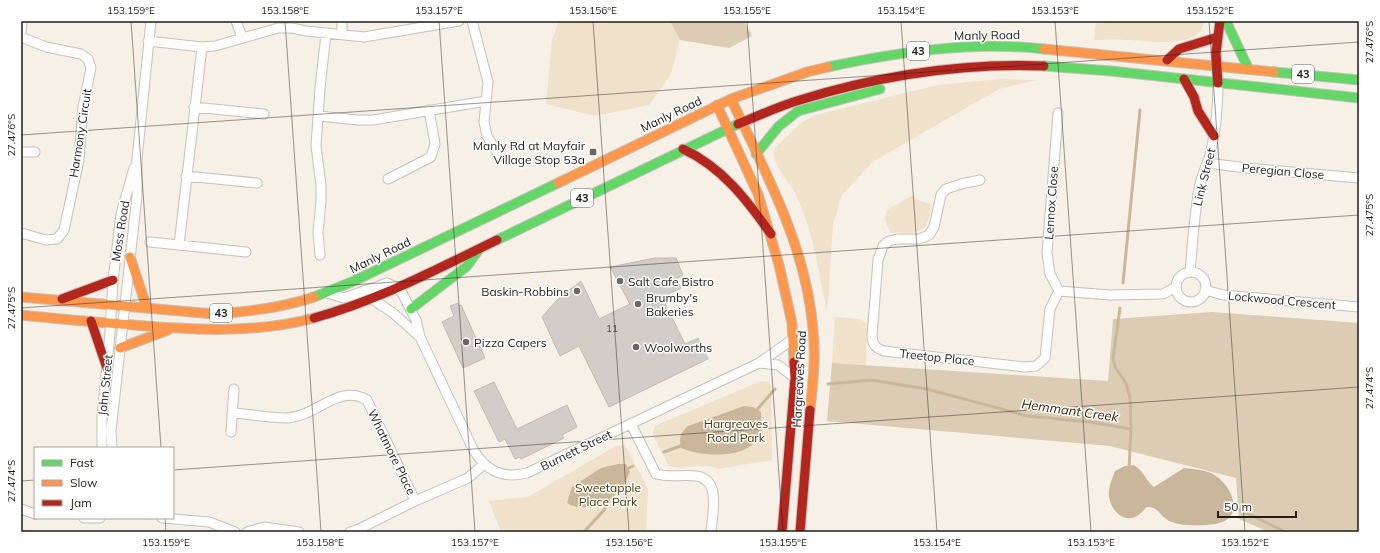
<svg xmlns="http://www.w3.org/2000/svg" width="1380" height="553" font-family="Mulish,sans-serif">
	<rect width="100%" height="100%" fill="#f6f0e7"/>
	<!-- green -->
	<path fill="#efe1ca" d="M559 21H670L680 40 671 74 649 105 595 116 546 104 552 40Z
		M1096 21H1204C1202 51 1145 40 1125 40 1115 39 1104 40 1094 40Z
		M1001 79 1036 80 999 89 874 161 841 196 833 225 827 313C819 274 814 234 797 197 791 183 769 162 775 148L802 122 815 115 938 85Z
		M913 195 918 200 931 204C930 219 927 233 909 233 903 233 897 231 891 233L885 220 887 210Z
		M835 317 860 319 867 324 866 365 832 363Z
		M761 381 768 382 771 385 772 460 718 469C702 461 686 471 669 466L653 436V431L655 426Z
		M625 445 648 489 646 532H501L489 501 528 497 616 446Z"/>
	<!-- forest -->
	<path fill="#dcccb4" d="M670 21H744L752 36 729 48 680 40Z
		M1212 312 1359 323V532H1269L1239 519 1236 478 1110 446 827 421 832 363 1108 381 1113 319Z"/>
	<!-- water -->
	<path fill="#cab79b" d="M744 406 753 407 761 412C761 418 762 425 761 431 753 461 702 457 681 448 679 438 680 433 688 426Z
		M618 464H626L630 472C628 476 626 482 623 486 612 503 584 514 567 503L572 487 601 468Z
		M1134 465C1145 472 1145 480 1154 487L1184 468C1193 469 1203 470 1211 473 1233 484 1247 519 1215 524 1201 526 1177 527 1166 519 1158 513 1158 507 1147 507 1144 509 1141 514 1137 516 1123 524 1110 509 1109 496 1108 488 1112 479 1115 471L1125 466Z"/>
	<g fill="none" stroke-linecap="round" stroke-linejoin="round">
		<!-- stream -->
		<path stroke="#cab79b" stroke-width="3" d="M1123 283 1140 110
			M1120 308 1113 358 1115 367 1126 383 1130 397 1131 429
			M828 384 871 380 927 389 1027 416 1090 422 1131 429 1129 469
			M755 412 775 389
			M664 452 683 445
			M625 470 633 466
			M1232 506 1286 532
			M584 532 605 509 609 497"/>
	</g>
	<!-- building -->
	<path fill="#d2cdc6" stroke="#c0bcb5" d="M655 258H676L683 275 676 279 681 288 662 297 685 344 698 338 708 359 609 407 579 346 560 356 542 317 557 300 581 281 599 319 630 304 610 267Z
		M458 303 459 306 461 305 485 358 463 368 442 322 454 316 450 306Z
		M494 382 517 429 567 405 577 427 562 435 564 438 521 459 520 457 515 459 505 439 499 442 474 391Z"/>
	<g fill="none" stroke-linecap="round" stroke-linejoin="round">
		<!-- street casing -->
		<g stroke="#c6c1ba" stroke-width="11">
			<path id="street" d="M236 21 242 37
				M342 21V35
				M472 21 488 82 484 122 487 136 498 154
				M21 33 22 21
				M21 37 46 47 81 54 88 59 91 68 83 107 79 160 64 230 57 239 46 240 21 233
				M148 41 202 47 215 46 278 28H292L306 31 364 37 459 21
				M194 107 264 114
				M1058 113 1047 253 1050 274 1059 291
				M319 116 358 120H373L486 101
				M21 152H35
				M1208 163 1246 168 1359 178
				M186 176 257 183
				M388 179 431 157 435 144 429 110
				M980 180 961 184 946 189 941 195 934 227 929 235 919 239H897L889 241 883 246 878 260 872 336C873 346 876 348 884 351L1025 367 1036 366 1045 358 1050 309 1059 291 1110 295 1163 294 1176 287
				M150 242 246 252
				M179 245 202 47
				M320 255 318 232 321 201V185L316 146 320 88 326 34
				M1190 272C1193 241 1194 210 1201 180 1204 170 1209 161 1211 151 1216 129 1218 105 1218 83
				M1176 287a15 15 0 1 1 30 0a15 15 0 1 1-30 0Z
				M1205 290 1223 295 1359 307
				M327 293 344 298 387 283 398 288 402 293 416 320 420 337 473 449C486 471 502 479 527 473L759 363 793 339
				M372 299 393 313 420 337
				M759 363 778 365 795 378
				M233 413C250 414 268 418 286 418 317 417 338 383 367 400L415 501
				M631 424 656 474C671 478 682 474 696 476 722 479 712 515 711 532
				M231 432 234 389
				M102 448V416L110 333 113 280 121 214 134 168
				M112 448 111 431 137 196V159L151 21
				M21 509 35 514
				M84 518H100
				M162 518 209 522 235 532
				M247 532 264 527 299 532
				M350 532 359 529 415 501 468 478 484 464"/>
		</g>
		<!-- fast casing -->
		<g stroke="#c6c1ba" stroke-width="11">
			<path id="fast" d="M1226 21 1248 68
				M1044 66 1111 71 1359 98
				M828 67C898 52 972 41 1044 49
				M1274 72 1359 80
				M756 154 779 126 798 111 880 89
				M497 240 738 124
				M314 297 354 281 558 183
				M411 309 466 267 478 251"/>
		</g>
		<!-- slow casing -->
		<g stroke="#c6c1ba" stroke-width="11">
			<path id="slow" d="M1044 49 1274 72
				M731 99C766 173 806 246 813 329 816 356 813 383 810 410
				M717 105 758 194 779 265 792 323 794 362
				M558 183 731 99 807 72 828 67
				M130 257 147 308
				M21 297 214 314C248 312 282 308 314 297
				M21 315C58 319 96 322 133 325 195 330 254 334 314 318
				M120 348 168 330"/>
		</g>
		<!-- jam casing -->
		<g stroke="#c6c1ba" stroke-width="11">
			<path id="jam" d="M1167 60 1179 49 1218 37
				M1184 79 1194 97 1198 111 1214 136
				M1218 83 1216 53 1220 21
				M738 124C758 116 779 106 800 100 878 76 962 63 1044 66
				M683 149C722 167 747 200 771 234
				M62 299 113 280
				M314 318C379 300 437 269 497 240
				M91 321 107 368
				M782 532 795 378 794 362
				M800 532 810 410"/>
		</g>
		<!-- street -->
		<use href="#street" stroke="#fefdfb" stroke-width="9"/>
		<!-- fast -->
		<use href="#fast" stroke="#63d668" stroke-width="9"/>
		<!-- slow -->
		<use href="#slow" stroke="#ff974d" stroke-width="9"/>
		<!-- jam -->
		<use href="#jam" stroke="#b3261e" stroke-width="9"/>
	</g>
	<!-- ticks -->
	<path fill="none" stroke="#211d17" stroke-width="1" stroke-opacity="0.45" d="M131 21 161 448M285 21 321 532M439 21 475 532M593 21 629 532M747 21 783 532M901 21 937 532M1055 21 1091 532M1209 21 1245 532M21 135 1359 42M21 308 1359 215M173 470 1359 387M21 481 35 480M165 518 166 532"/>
	<!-- markers -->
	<g fill="#6c6760" stroke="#fff" stroke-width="1.5">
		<rect x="589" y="148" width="8" height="8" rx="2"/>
		<circle cx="620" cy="281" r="4"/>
		<circle cx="577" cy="291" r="4"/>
		<circle cx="638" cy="304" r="4"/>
		<circle cx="466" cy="342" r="4"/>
		<circle cx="636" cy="347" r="4"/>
	</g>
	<g text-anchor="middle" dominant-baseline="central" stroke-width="3" stroke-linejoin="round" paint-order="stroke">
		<!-- number labels -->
		<g font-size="10" fill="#4d4943">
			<text x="612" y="328">11</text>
		</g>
		<!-- shield labels -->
		<g fill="#fff" stroke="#64615d" stroke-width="1">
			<rect x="907" y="42" width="22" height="18" rx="3"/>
			<rect x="1292" y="65" width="22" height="18" rx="3"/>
			<rect x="571" y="189" width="22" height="18" rx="3"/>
			<rect x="210" y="304" width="22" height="18" rx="3"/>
		</g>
		<g font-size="11" font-weight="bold" fill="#211d17">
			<text x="918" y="51">43</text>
			<text x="1303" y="74">43</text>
			<text x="582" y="198">43</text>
			<text x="221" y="313">43</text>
		</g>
		<!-- street labels -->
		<g font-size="12" fill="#211d17" stroke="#fff">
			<text transform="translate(987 35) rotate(-1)">Manly Road</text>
			<text transform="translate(671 114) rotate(-26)">Manly Road</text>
			<text transform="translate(80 133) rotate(-81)">Harmony Circuit</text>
			<text transform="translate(1283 171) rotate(5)">Peregian Close</text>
			<text transform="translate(1204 177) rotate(-76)">Link Street</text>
			<text transform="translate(1051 203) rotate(-86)">Lennox Close</text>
			<text transform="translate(120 231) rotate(-81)">Moss Road</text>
			<text transform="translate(380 255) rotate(-26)">Manly Road</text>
			<text transform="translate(1282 300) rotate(5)">Lockwood Crescent</text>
			<text transform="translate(937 357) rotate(6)">Treetop Place</text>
			<text transform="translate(799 379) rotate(-87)">Hargreaves Road</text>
			<text transform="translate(105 385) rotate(-84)">John Street</text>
			<text transform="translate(576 450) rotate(-26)">Burnett Street</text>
			<text transform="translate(392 452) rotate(64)">Whatmore Place</text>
		</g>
		<!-- poi labels -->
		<g font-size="12" fill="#211d17" stroke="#fff" text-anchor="start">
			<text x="585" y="145" text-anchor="end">Manly Rd at Mayfair<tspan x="585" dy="14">Village Stop 53a</tspan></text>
			<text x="628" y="281">Salt Cafe Bistro</text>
			<text x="569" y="291" text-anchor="end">Baskin-Robbins</text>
			<text x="646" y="297">Brumby's<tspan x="646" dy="14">Bakeries</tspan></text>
			<text x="474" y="342">Pizza Capers</text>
			<text x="644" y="347">Woolworths</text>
		</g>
		<!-- park labels -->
		<g font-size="12" fill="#4d3403" stroke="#fff">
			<text x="736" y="423">Hargreaves<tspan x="736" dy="14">Road Park</tspan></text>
			<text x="608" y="487">Sweetapple<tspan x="608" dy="14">Place Park</tspan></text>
		</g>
		<!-- water labels -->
		<g font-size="13" font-style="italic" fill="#392707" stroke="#fff">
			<text transform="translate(1070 410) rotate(8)">Hemmant Creek</text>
		</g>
	</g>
	<!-- border -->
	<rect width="1380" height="553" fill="none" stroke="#ffffff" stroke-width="44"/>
	<!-- legend -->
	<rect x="34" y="447" width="140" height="72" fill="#ffffff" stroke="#a6a5a2"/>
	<rect x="42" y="460" width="20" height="6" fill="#63d668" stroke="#a6a5a2"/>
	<text x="70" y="467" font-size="12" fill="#211d17">Fast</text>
	<rect x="42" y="480" width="20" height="6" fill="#ff974d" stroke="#a6a5a2"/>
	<text x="70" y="487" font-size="12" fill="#211d17">Slow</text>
	<rect x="42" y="500" width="20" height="6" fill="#b3261e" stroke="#a6a5a2"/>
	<text x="70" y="507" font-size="12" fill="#211d17">Jam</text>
	<!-- scale -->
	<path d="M1218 511v6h78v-6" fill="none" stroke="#211d17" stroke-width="2"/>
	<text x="1224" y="511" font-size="12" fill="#211d17" stroke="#ffffff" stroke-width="3" paint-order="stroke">50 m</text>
	<rect x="22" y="22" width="1336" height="509" fill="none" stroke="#211d17" stroke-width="1.5"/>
	<g font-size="10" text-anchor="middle" fill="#211d17">
		<text x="131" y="14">153.159°E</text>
		<text x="285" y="14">153.158°E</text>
		<text x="439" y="14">153.157°E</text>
		<text x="593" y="14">153.156°E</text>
		<text x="747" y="14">153.155°E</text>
		<text x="901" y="14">153.154°E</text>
		<text x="1055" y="14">153.153°E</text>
		<text x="1210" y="14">153.152°E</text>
		<text transform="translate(1369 42) rotate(-90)" y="4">27.476°S</text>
		<text transform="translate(11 135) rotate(-90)" y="4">27.476°S</text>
		<text transform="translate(1369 215) rotate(-90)" y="4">27.475°S</text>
		<text transform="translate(11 308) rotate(-90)" y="4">27.475°S</text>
		<text transform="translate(1369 388) rotate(-90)" y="4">27.474°S</text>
		<text transform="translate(11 481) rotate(-90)" y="4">27.474°S</text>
		<text x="166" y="546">153.159°E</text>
		<text x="320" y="546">153.158°E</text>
		<text x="475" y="546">153.157°E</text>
		<text x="629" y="546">153.156°E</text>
		<text x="783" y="546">153.155°E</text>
		<text x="937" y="546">153.154°E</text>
		<text x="1091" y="546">153.153°E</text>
		<text x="1245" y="546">153.152°E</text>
	</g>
</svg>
